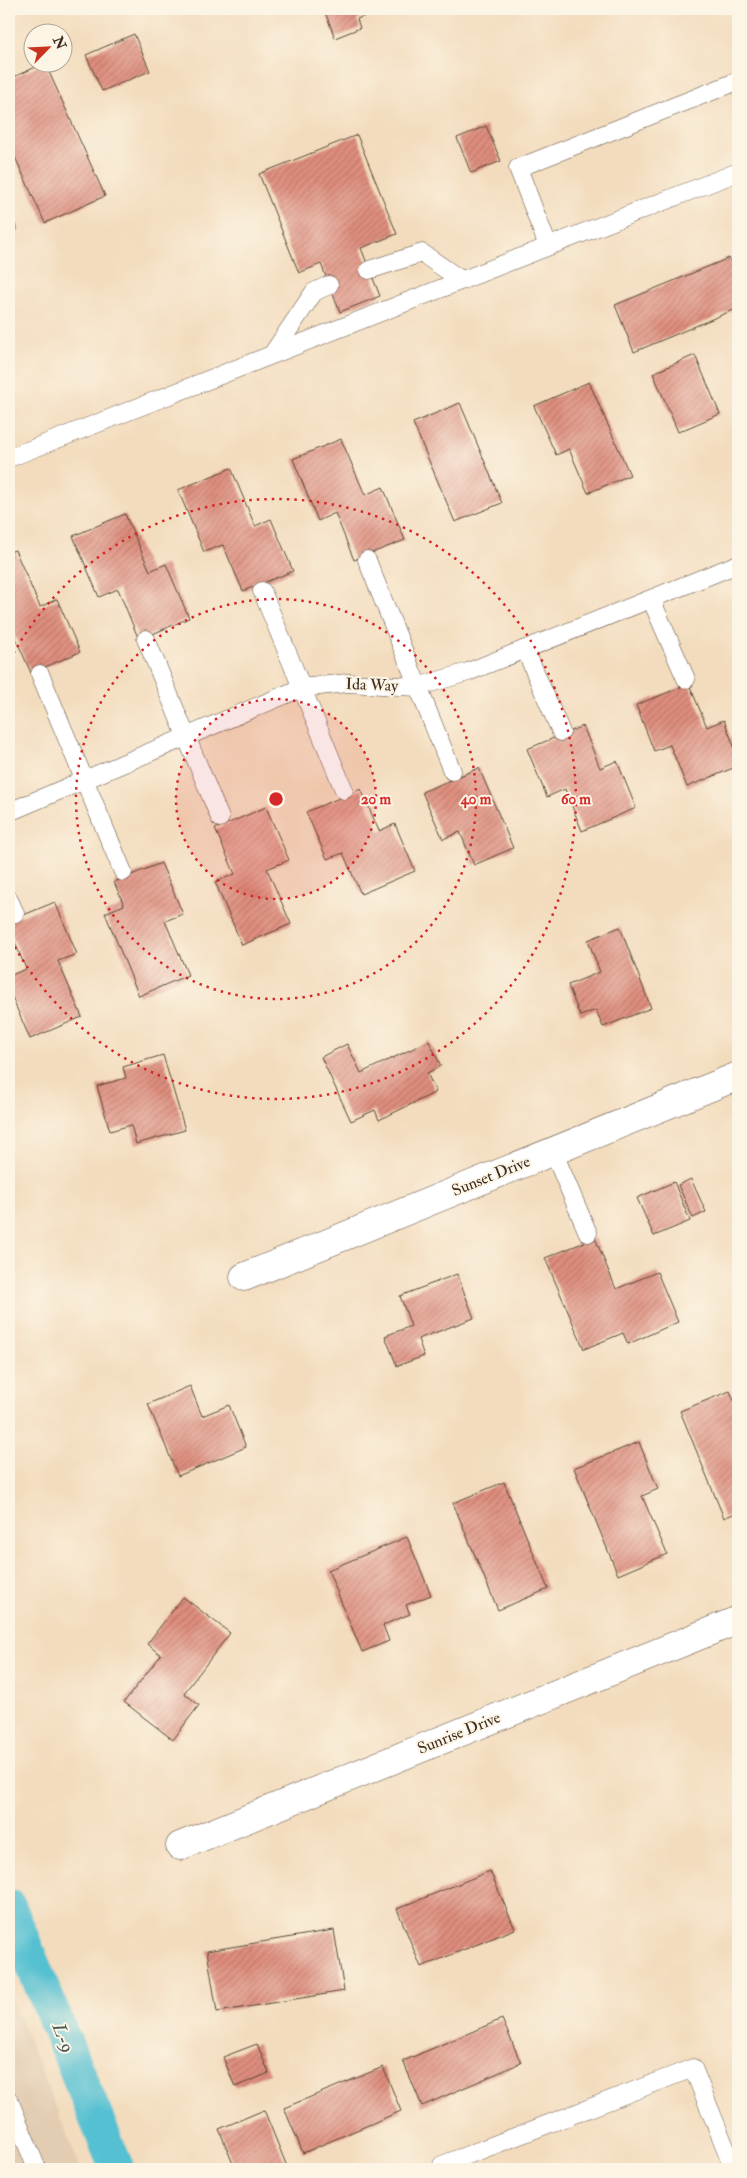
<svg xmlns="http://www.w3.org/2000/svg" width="747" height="2178" font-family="'IM FELL Double Pica',serif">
	<defs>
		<pattern id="building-hatch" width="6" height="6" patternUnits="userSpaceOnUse" patternTransform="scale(1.25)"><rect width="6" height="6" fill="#df8e7e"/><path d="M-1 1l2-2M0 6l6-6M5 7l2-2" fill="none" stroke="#b67467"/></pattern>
	</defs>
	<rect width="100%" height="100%" fill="#fcf5e5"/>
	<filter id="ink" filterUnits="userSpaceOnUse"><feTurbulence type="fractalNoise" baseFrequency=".02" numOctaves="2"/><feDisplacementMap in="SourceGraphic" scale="10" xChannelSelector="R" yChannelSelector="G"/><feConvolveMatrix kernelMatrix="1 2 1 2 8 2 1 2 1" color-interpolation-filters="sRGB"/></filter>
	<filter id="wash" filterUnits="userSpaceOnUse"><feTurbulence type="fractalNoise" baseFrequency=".0096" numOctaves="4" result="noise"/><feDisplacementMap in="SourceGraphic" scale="20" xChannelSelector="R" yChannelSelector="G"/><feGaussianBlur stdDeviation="1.12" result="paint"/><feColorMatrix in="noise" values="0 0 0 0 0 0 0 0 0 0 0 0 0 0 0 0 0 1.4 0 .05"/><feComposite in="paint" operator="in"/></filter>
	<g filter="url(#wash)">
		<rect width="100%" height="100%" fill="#f3dcbd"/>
		<!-- built -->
		<path fill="#e3cdb2" d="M9 1992 81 2169H9Z"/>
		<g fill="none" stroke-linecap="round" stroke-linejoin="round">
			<!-- canal -->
			<path stroke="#55c0d1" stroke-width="35" d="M9 1907 117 2169"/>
		</g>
		<g id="blocks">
			<!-- building -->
			<path fill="url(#building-hatch)" d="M324 9H382L357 19 360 28 335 38Z
				M134 34 150 71 102 91 86 55Z
				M45 63 105 196 45 223 9 144V79Z
				M486 126 501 161 471 173 457 138Z
				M357 135 397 234 361 248 380 296 340 312 321 264 299 273 259 174Z
				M9 209 17 230 9 233Z
				M729 258 738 280V308L634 352 615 305Z
				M695 355 720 414 678 432 653 373Z
				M589 382 630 475 588 493 569 449 556 455 534 406Z
				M460 403 502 503 455 522 413 423Z
				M341 439 365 495 383 487 405 540 354 560 335 513 318 521 293 459Z
				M231 468 255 526 271 519 293 571 243 591 223 545 204 552 178 490Z
				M125 514 150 571 166 564 189 618 139 640 118 589 99 597 73 536Z
				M15 550 40 607 57 599 80 652 31 673 9 623V552Z
				M689 684 707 727 724 720 738 757V766L687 787 670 745 654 751 636 705Z
				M583 726 600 768 617 761 636 808 582 831 565 789 547 797 527 749Z
				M479 768 513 848 474 865 460 832 443 839 422 792Z
				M361 789 379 831 395 824 415 871 361 894 343 853 327 859 306 812Z
				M266 807 289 860 267 869 291 924 242 945 215 882 235 874 215 829Z
				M161 863 183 914 165 921 188 975 139 996 105 913 124 905 114 882Z
				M55 902 77 954 58 961 82 1017 30 1039 9 990V976L26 969 9 928V921Z
				M620 927 651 1008 603 1027 596 1010 580 1016 568 985 600 972 588 940Z
				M429 1041 441 1066 427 1073 436 1092 379 1120 375 1110 351 1121 321 1057 347 1044 361 1073Z
				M163 1055 185 1130 136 1144 131 1125 110 1131 97 1086 126 1078 123 1067Z
				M691 1179 706 1212 693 1218 678 1185Z
				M674 1182 690 1221 654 1236 637 1198Z
				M595 1238 616 1289 657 1272 678 1322 628 1344 623 1333 584 1349 545 1258Z
				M457 1274 474 1318 418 1339 424 1356 397 1366 385 1336 411 1326 400 1296Z
				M190 1386 202 1416 229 1405 246 1447 178 1476 148 1404Z
				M730 1391 738 1411V1512L724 1518 680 1411Z
				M639 1442 658 1489 642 1496 667 1554 618 1575 574 1468Z
				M504 1482 548 1589 498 1610 453 1503Z
				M407 1537 431 1595 406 1605 410 1614 383 1625 389 1641 362 1652 328 1570Z
				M183 1597 230 1633 184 1693 199 1705 173 1740 124 1702 161 1655 147 1644Z
				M490 1871 515 1929 421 1967 397 1909Z
				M334 1930 344 1991 217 2012 207 1951Z
				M502 2019 521 2063 422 2106 403 2061Z
				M257 2044 269 2073 235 2087 223 2057Z
				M383 2067 401 2111 303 2153 284 2108Z
				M264 2110 288 2169H235L219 2129Z"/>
		</g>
	</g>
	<g filter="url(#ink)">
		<use href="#blocks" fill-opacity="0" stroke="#574536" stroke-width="1"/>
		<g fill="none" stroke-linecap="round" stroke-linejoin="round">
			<!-- lane casing -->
			<g stroke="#574536" stroke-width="19">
				<path id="lane" d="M548 246 518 168 738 81
					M369 270 422 253 461 280
					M273 353 314 292 329 285
					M9 458 738 172
					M367 560 452 771
					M262 591 344 790
					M651 599 686 679
					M146 639 220 818
					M525 649 561 732
					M40 674 123 872
					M9 812 301 688 347 683 417 687 468 672 738 564
					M9 900 15 913
					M553 1151 588 1233
					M9 2100 37 2169
					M442 2165 693 2068 734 2169"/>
			</g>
			<!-- street casing -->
			<g stroke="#574536" stroke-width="29">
				<path id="street" d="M244 1277 738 1076
					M180 1846 738 1620"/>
			</g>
			<!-- lane -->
			<use href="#lane" stroke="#fff" stroke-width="18"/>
			<!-- street -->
			<use href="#street" stroke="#fff" stroke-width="28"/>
		</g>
	</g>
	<!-- distance rings -->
	<circle cx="276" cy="799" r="100" fill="#d62828" fill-opacity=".12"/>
	<g fill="none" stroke="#d62828" stroke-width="2.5" stroke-dasharray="2.5 5">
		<circle cx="276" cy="799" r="100"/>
		<circle cx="276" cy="799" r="200"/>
		<path d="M10 660A300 300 0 1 1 10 938"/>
	</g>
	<g text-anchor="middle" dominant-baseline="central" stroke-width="4" stroke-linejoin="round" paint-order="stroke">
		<!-- street labels -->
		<g font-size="16" fill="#3b2a1e" stroke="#fcf5e5">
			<text transform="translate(372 685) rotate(2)">Ida Way</text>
			<text transform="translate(491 1176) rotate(-22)">Sunset Drive</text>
			<text transform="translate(459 1733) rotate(-22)">Sunrise Drive</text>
		</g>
		<!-- water labels -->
		<g font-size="18" font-style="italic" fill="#435754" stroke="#fcf5e5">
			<text transform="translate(63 2038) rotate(68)">L-9</text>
		</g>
	</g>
	<circle cx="276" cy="799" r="8" fill="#d62828" stroke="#fcf5e5" stroke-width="2.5"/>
	<g font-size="15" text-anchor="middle" font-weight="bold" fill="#d62828" stroke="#fcf5e5" stroke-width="4" stroke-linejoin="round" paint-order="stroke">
		<text x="376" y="804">20 m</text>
		<text x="476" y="804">40 m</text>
		<text x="576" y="804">60 m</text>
	</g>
	<!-- margin -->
	<rect width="747" height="2178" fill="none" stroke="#fcf5e5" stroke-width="30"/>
	<!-- north arrow -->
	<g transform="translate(48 48) rotate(66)"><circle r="24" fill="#fcf5e5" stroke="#afa495"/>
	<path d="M0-4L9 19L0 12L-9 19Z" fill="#c8321e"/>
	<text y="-8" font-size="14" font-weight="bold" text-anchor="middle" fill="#3b2a1e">N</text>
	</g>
</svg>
